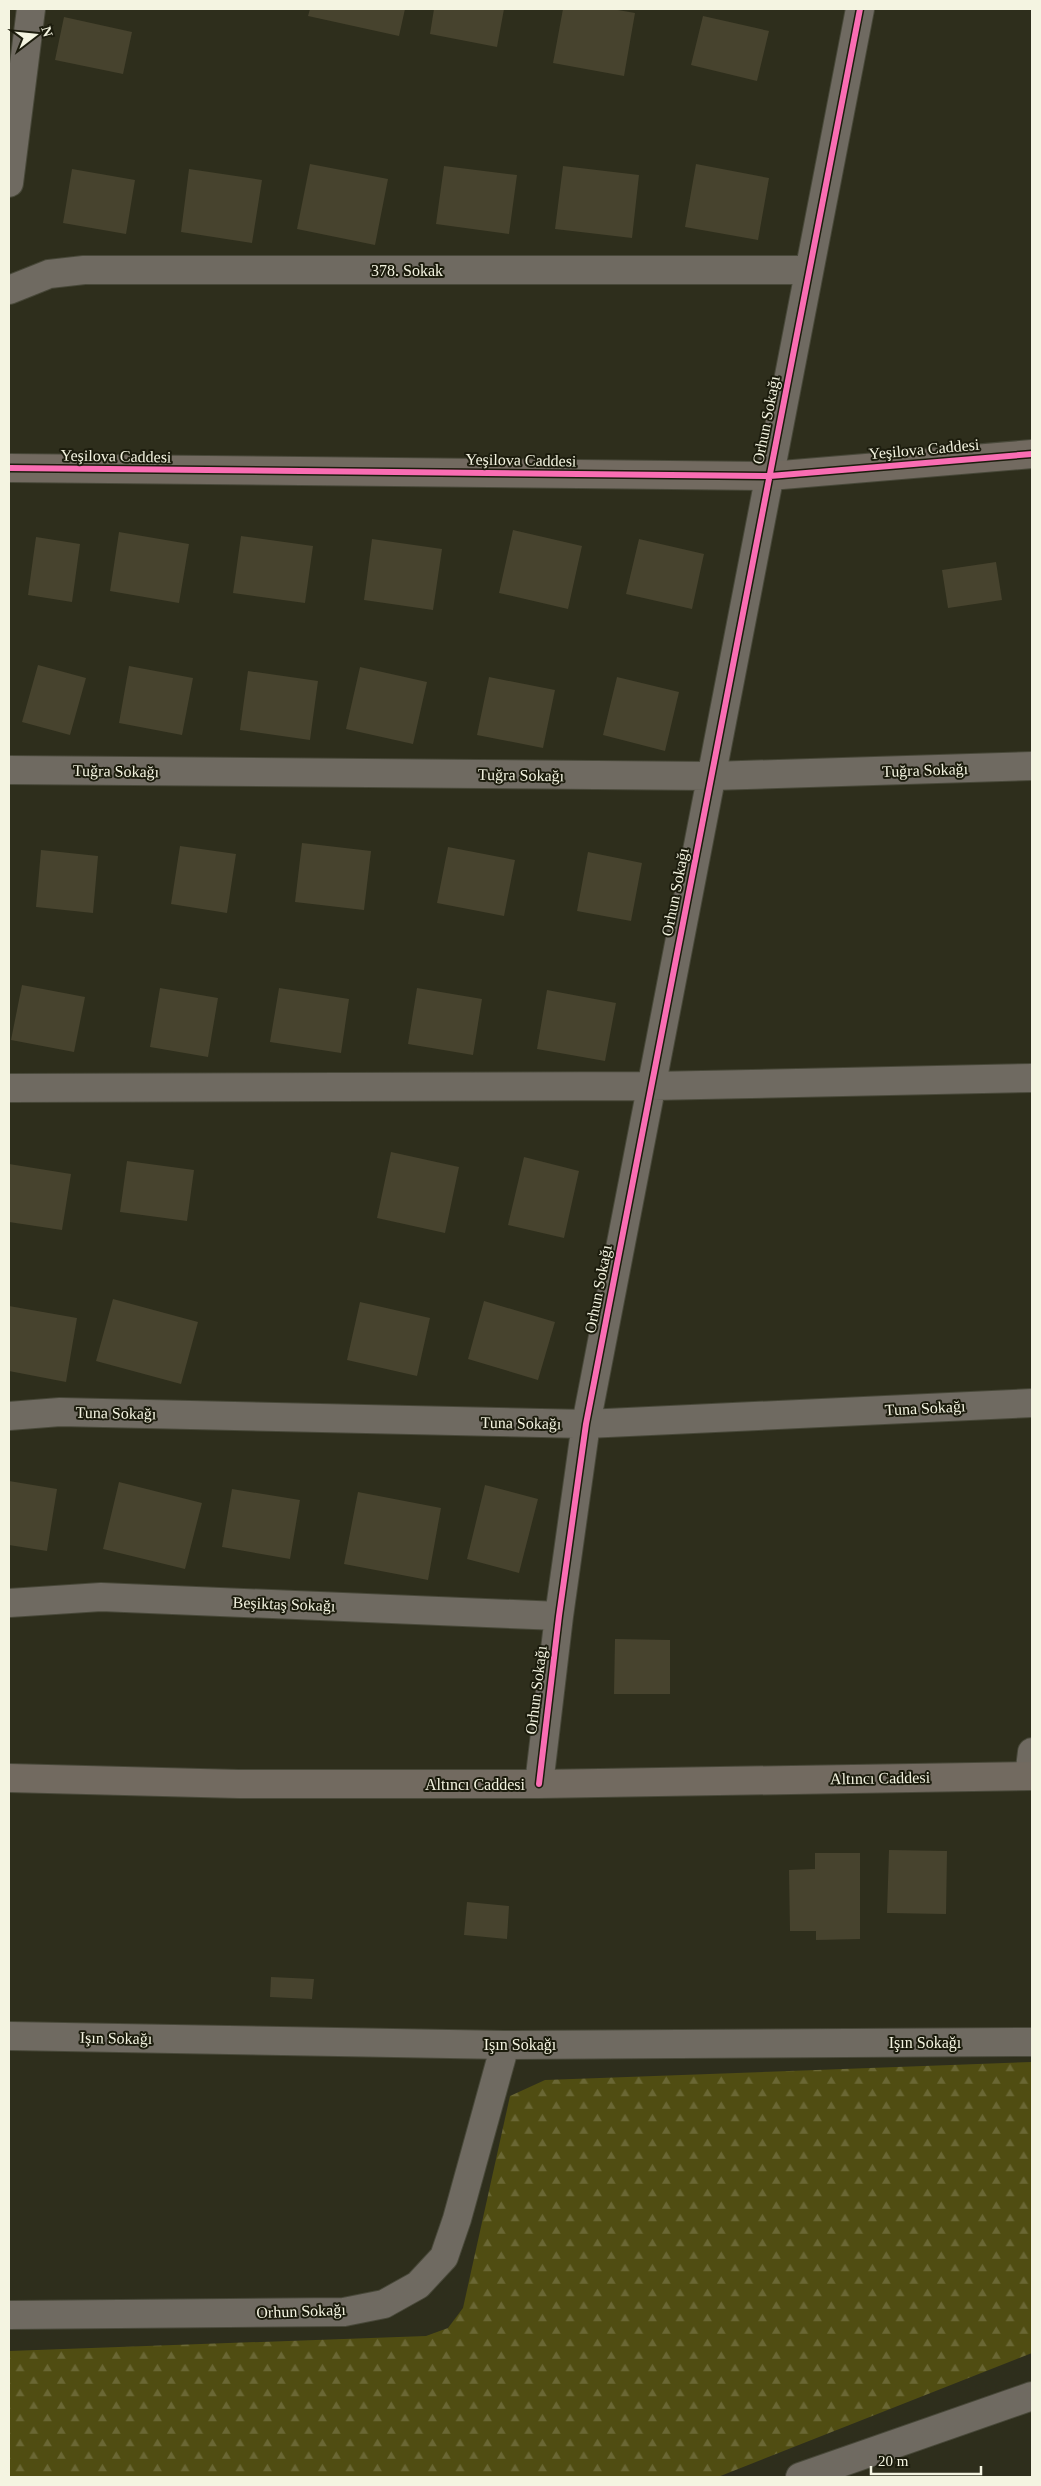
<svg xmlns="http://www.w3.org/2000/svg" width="1041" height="2486" font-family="'Times New Roman',serif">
	<defs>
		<pattern id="forest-firs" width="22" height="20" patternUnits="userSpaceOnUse" patternTransform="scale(1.25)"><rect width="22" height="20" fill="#504d12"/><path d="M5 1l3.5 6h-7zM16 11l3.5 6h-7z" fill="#6a6734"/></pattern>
	</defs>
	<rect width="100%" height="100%" fill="#2e2e1c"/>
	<!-- forest -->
	<path fill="url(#forest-firs)" d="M1032 2062V2353L718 2477H9V2351L426 2336 448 2328 463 2308 510 2096 545 2080Z"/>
	<!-- building -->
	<path fill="#47432e" d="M310 9H405L399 36 308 16Z
		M434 9H504L497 47 430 34Z
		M563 9H612L635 13 624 76 553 63Z
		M703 16 769 31 757 81 691 65Z
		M64 17 132 32 123 74 55 60Z
		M310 164 388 179 375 245 297 229Z
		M696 164 769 178 758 240 685 227Z
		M444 166 517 175 509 234 436 224Z
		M563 166 639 175 632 238 555 229Z
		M72 169 135 180 126 234 63 223Z
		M189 169 262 180 252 243 181 232Z
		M513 530 582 546 568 609 499 593Z
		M119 532 189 544 179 603 110 591Z
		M241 536 313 546 305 603 233 593Z
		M36 537 80 544 72 602 28 595Z
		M372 539 442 549 433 610 364 600Z
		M639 539 704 554 692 609 626 594Z
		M996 562 1002 600 948 608 942 570Z
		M38 665 86 678 70 735 22 722Z
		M129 666 193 678 182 735 119 723Z
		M360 667 427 682 413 744 346 729Z
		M248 671 318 681 310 740 240 730Z
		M489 677 555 690 543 748 477 735Z
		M617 677 679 692 665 751 603 735Z
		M302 843 371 851 364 910 295 902Z
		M180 846 236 854 227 913 171 904Z
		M448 847 515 860 504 916 437 903Z
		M41 850 98 856 93 913 36 907Z
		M588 852 642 863 631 921 577 911Z
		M22 985 85 997 74 1052 11 1040Z
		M160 988 218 998 208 1057 150 1047Z
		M279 988 349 999 341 1053 270 1042Z
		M417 988 482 999 473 1055 408 1044Z
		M547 990 616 1003 605 1061 537 1049Z
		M391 1152 459 1167 445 1233 377 1218Z
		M524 1157 579 1171 564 1238 508 1225Z
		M127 1161 194 1170 187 1221 120 1212Z
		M9 1164 71 1174 62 1230 9 1222Z
		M113 1299 198 1322 181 1384 96 1361Z
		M484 1301 555 1322 538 1380 468 1359Z
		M360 1302 430 1318 417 1376 347 1360Z
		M9 1306 77 1318 66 1382 9 1371Z
		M9 1481 57 1489 47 1551 9 1545Z
		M119 1482 202 1503 185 1569 103 1549Z
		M485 1485 538 1499 519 1573 467 1559Z
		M232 1489 300 1500 290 1559 222 1547Z
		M358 1492 441 1508 428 1580 344 1564Z
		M615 1639 670 1640V1694H614Z
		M889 1850 947 1851 946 1914 887 1913Z
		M815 1853H860V1939L816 1940V1931H790L789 1870 815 1869Z
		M467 1902 509 1906 507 1939 464 1935Z
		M271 1977 314 1979 312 1999 270 1997Z"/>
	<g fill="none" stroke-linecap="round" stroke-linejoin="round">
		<!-- street casing -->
		<g stroke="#484839" stroke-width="30">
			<path id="street" d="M9 183 31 9
				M9 290 49 274 84 270H809
				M9 770 712 776 1032 766
				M9 1088 652 1086 1032 1078
				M9 1416 60 1412 586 1424 1032 1403
				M9 1603 101 1597 559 1616
				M1029 1776 1032 1752
				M539 1784 559 1616 586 1424 860 9
				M9 2036 505 2045 1032 2042
				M9 2315 344 2312 384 2304 418 2285 444 2257 457 2219 505 2045
				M800 2477 1032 2396"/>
		</g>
		<!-- secondary casing -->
		<g stroke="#484839" stroke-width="30">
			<path id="secondary" d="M9 468 770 476 1032 454
				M9 1778 239 1784H539L1032 1776"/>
		</g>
		<!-- street -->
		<use href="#street" stroke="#6f6a61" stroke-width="28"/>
		<!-- secondary -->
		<use href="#secondary" stroke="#726a60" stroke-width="28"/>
		<!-- cycleway casing -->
		<g stroke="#1c1c0d" stroke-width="9">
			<path id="cycleway" d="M9 468 770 476 1032 454
				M539 1784 559 1616 586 1424 860 9"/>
		</g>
		<!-- cycleway -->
		<use href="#cycleway" stroke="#f96db3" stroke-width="6"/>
	</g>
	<g text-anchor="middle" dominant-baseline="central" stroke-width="4" stroke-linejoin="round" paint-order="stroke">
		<!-- street labels -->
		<g font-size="16" fill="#f4f4e1" stroke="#1c1c0d">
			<text x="407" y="270">378. Sokak</text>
			<text transform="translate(766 420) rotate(-79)">Orhun Sokağı</text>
			<text transform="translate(924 449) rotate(-5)">Yeşilova Caddesi</text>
			<text transform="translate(116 456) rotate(1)">Yeşilova Caddesi</text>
			<text transform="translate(521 460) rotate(1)">Yeşilova Caddesi</text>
			<text transform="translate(925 770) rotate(-2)">Tuğra Sokağı</text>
			<text transform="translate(116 771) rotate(1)">Tuğra Sokağı</text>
			<text transform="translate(521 775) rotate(1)">Tuğra Sokağı</text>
			<text transform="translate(675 892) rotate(-79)">Orhun Sokağı</text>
			<text transform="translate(598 1289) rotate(-79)">Orhun Sokağı</text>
			<text transform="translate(925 1408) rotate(-3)">Tuna Sokağı</text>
			<text transform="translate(116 1413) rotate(1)">Tuna Sokağı</text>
			<text transform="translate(521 1423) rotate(1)">Tuna Sokağı</text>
			<text transform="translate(284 1604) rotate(2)">Beşiktaş Sokağı</text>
			<text transform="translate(536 1690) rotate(-83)">Orhun Sokağı</text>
			<text transform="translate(880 1778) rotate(-1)">Altıncı Caddesi</text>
			<text x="475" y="1784">Altıncı Caddesi</text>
			<text transform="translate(116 2038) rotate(1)">Işın Sokağı</text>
			<text x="925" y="2042">Işın Sokağı</text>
			<text x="520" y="2044">Işın Sokağı</text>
			<text transform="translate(301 2311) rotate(-2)">Orhun Sokağı</text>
		</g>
	</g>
	<!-- border -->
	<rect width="1041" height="2486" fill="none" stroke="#f4f4e1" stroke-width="20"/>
	<!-- north arrow -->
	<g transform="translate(35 35) rotate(74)" stroke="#1c1c0d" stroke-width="4" paint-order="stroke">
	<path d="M0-4L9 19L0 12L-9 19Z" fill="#f4f4e1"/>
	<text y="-8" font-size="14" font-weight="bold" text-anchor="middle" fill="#f4f4e1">N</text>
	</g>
	<!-- scale -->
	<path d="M871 2466v8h110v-8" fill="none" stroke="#f4f4e1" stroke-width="2.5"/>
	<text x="878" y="2466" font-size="15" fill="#f4f4e1" stroke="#1c1c0d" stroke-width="4" paint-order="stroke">20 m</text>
</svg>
